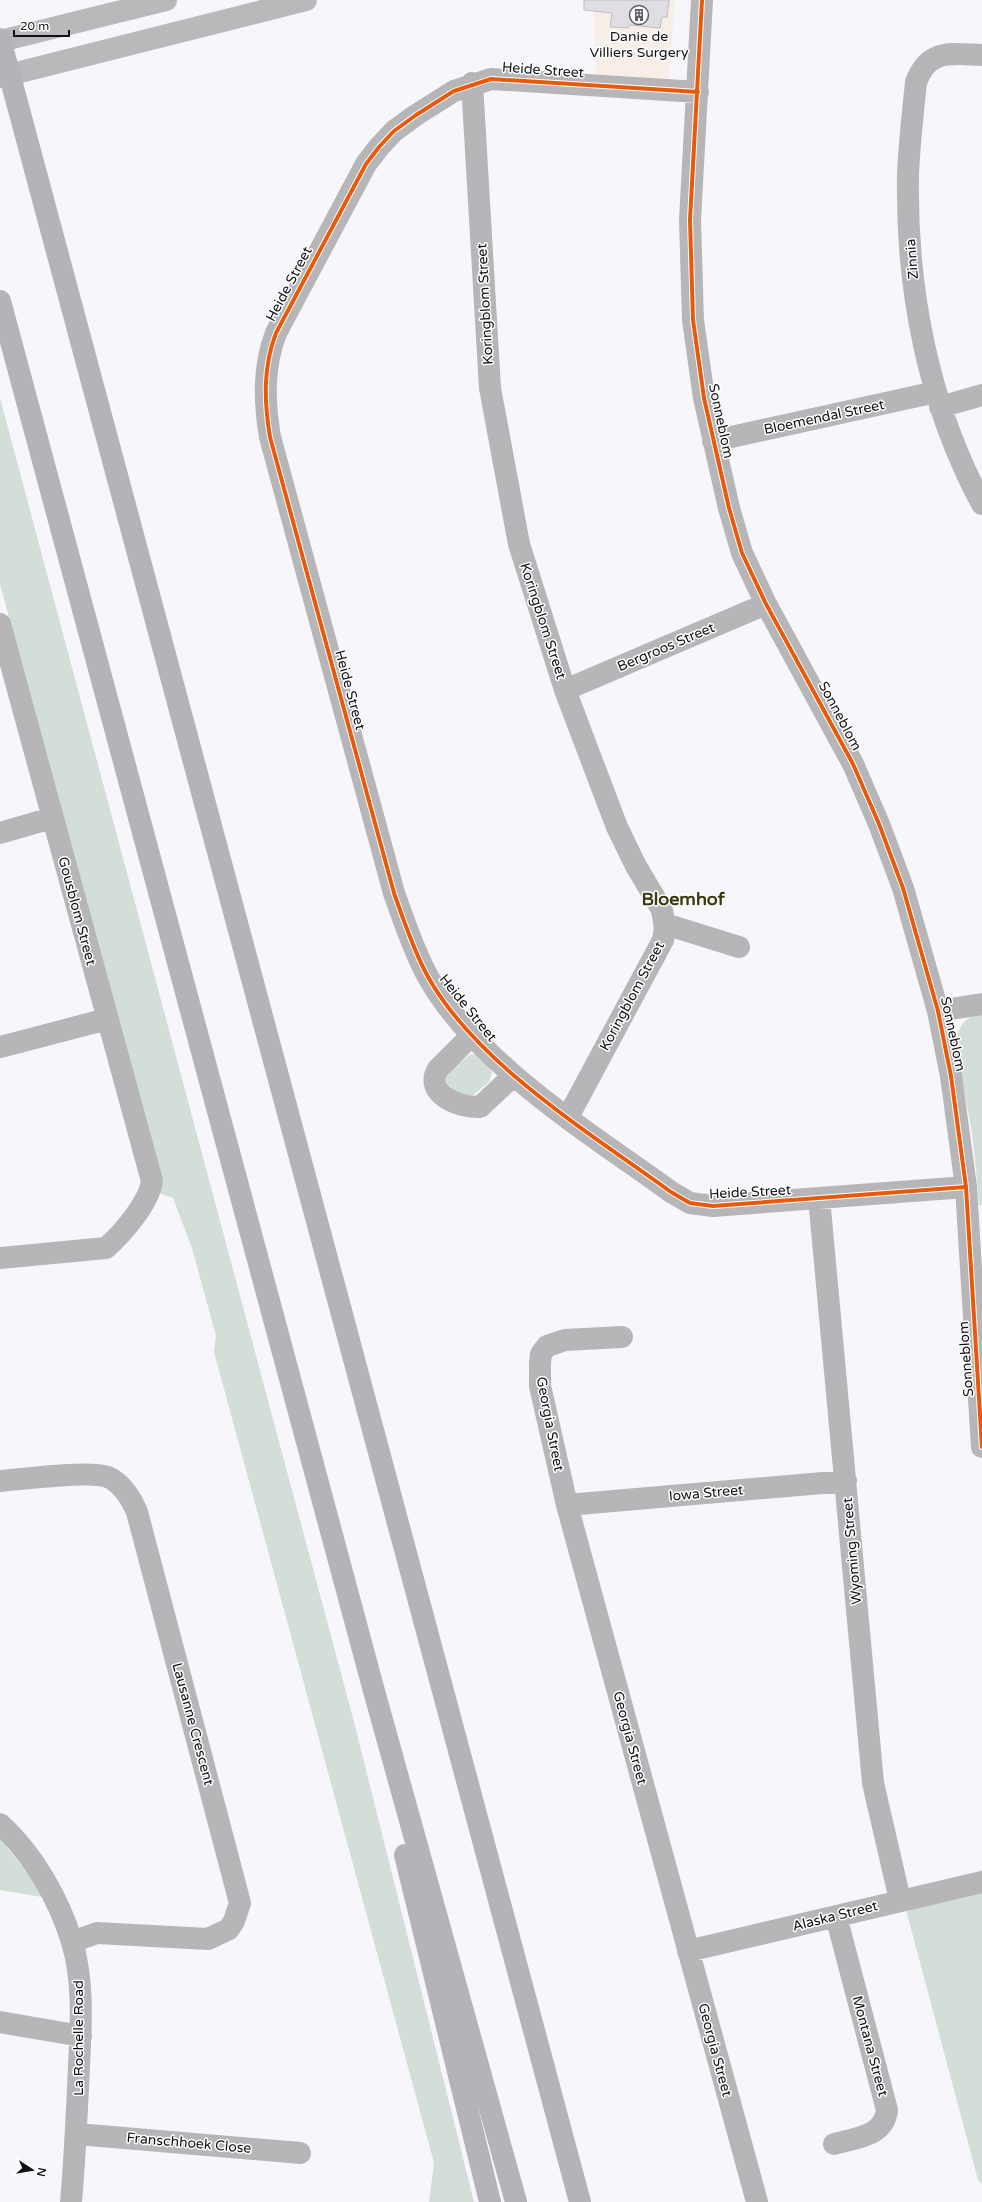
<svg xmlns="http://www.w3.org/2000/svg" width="982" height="2202" font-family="'Varela Round',sans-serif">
	<rect width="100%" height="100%" fill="#f7f6fb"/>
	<!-- commercial -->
	<path fill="#f7efe7" d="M594 0H675L668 89 596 84Z"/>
	<!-- green -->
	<path fill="#d3ded9" d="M0 398 354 1722 474 2202H429L434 2163 214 1352 216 1336 192 1248 173 1198 158 1193 159 1173 0 584Z
		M982 1012V1205L979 1206C977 1181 975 1157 972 1133 969 1112 953 1048 958 1033 962 1021 971 1015 982 1012Z
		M471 1054C479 1053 490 1065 492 1073L489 1082 472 1096 458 1092 447 1085 446 1080 447 1073Z
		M0 1839 30 1876 42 1897 0 1890Z
		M982 1892V2184L978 2180 906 1910Z"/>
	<!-- building -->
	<path fill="#e1dde4" stroke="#bfbdc2" d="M584 0H669L667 17H662L660 28 629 25 628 28 610 27 612 13 584 10Z"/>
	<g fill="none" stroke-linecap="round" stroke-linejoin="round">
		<!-- minor -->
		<path stroke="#b6b6b9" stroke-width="22" d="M702 0 690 220 693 320 704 398 729 508 742 553 766 604 853 764 879 824 903 888 938 1011 951 1076 966 1187 982 1447
			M982 55C951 54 929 48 916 82 913 113 909 144 908 176 906 289 928 404 982 504
			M472 83 490 388 519 544 565 690 617 827 636 866 662 910 665 928 663 940 568 1117
			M698 92 491 79 454 91 416 115 394 131 379 147 366 164 276 333C263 367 264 401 270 437L394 893C404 921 413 949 427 975 475 1063 590 1133 671 1192L690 1203 713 1206 966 1187
			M940 407 982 395
			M713 441 936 392
			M0 624 152 1181C149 1203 122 1234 106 1248L0 1258
			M565 690 766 604
			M0 833 52 818
			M665 924 739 947
			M938 1011 982 1004
			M472 1035 438 1069C423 1094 460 1108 480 1107L513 1076
			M0 1047 107 1019
			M819 1198 873 1783 900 1900
			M622 1337 565 1340 547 1346 541 1354 540 1363V1386L567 1505 757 2202
			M0 1481C23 1479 90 1470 108 1477 123 1484 131 1498 137 1512L240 1903 234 1921 229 1929 208 1939 97 1933 72 1942
			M567 1505 846 1481
			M0 1824C33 1854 59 1899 72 1942 84 1982 81 2025 79 2066 77 2111 75 2157 71 2202
			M688 1951 982 1882
			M0 2022 81 2036
			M77 2134 300 2153
			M834 2144C855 2138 884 2137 887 2110L836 1916"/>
		<!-- major -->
		<path stroke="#b8b9bb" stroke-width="22" d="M0 41 166 0
			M0 77 306 0"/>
		<!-- highway -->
		<path stroke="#b4b3b7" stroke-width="22" d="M0 39 580 2202
			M0 301 374 1691 516 2202
			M405 1855 490 2202"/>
		<!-- cycleway casing -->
		<g stroke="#fff" stroke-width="6">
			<path id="cycleway" d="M702 0 690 220 693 320 704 398 729 508 742 553 766 604 853 764 879 824 903 888 938 1011 951 1076 966 1187 982 1447
				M698 92 491 79 454 91 416 115 394 131 379 147 366 164 276 333C263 367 264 401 270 437L394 893C404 921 413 949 427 975 475 1063 590 1133 671 1192L690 1203 713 1206 966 1187"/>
		</g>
		<!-- cycleway -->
		<use href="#cycleway" stroke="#e8590c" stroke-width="4"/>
	</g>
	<!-- icons -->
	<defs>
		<g id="building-ring" transform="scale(1)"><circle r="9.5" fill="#fff" stroke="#626166" stroke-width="1.5"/><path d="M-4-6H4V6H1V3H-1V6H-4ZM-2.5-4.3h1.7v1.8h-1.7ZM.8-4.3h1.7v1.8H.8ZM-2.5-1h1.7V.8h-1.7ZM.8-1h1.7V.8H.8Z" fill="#626166"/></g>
	</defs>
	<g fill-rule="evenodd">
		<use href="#building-ring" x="639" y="15"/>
	</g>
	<g text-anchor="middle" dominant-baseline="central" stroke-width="3" stroke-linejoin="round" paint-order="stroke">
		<!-- poi labels -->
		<g font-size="14" fill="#121116" stroke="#fff">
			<text x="639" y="36">Danie de<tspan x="639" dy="16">Villiers Surgery</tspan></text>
		</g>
		<!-- street labels -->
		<g font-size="14" fill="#121116" stroke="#fff">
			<text transform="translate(543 70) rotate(4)">Heide Street</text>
			<text transform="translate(912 259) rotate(-94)">Zinnia</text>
			<text transform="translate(289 284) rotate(-62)">Heide Street</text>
			<text transform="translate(485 304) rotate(-93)">Koringblom Street</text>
			<text transform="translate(824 417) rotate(-12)">Bloemendal Street</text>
			<text transform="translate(721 421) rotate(78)">Sonneblom</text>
			<text transform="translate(543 621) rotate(72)">Koringblom Street</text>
			<text transform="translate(666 647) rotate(-23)">Bergroos Street</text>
			<text transform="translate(350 690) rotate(75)">Heide Street</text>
			<text transform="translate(840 716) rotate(62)">Sonneblom</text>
			<text transform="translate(77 911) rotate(75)">Gousblom Street</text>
			<text transform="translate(632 996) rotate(-62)">Koringblom Street</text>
			<text transform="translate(468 1008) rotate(51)">Heide Street</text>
			<text transform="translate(953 1034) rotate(78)">Sonneblom</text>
			<text transform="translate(750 1192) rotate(-3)">Heide Street</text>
			<text transform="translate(966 1359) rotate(-94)">Sonneblom</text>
			<text transform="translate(550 1424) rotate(79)">Georgia Street</text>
			<text transform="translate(706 1493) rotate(-5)">Iowa Street</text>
			<text transform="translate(852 1551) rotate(-95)">Wyoming Street</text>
			<text transform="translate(193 1724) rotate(75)">Lausanne Crescent</text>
			<text transform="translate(630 1738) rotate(75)">Georgia Street</text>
			<text transform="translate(835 1916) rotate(-14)">Alaska Street</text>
			<text transform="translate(78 2038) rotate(-90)">La Rochelle Road</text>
			<text transform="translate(870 2046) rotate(75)">Montana Street</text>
			<text transform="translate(715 2050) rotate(75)">Georgia Street</text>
			<text transform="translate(189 2143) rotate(5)">Franschhoek Close</text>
		</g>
		<!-- district labels -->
		<g font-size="18" font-weight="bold" fill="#3b390f" stroke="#fff">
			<text x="683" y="899">Bloemhof</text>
		</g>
	</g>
	<!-- north arrow -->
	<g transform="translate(32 2170) rotate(102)" stroke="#ffffff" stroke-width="3" paint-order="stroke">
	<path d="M0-3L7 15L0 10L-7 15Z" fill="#121116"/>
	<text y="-6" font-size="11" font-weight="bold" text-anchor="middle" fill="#121116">N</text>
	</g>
	<!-- scale -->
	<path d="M14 30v6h55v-6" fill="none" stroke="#121116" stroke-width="2"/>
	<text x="20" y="30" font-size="12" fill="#121116" stroke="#ffffff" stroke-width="3" paint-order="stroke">20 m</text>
</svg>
